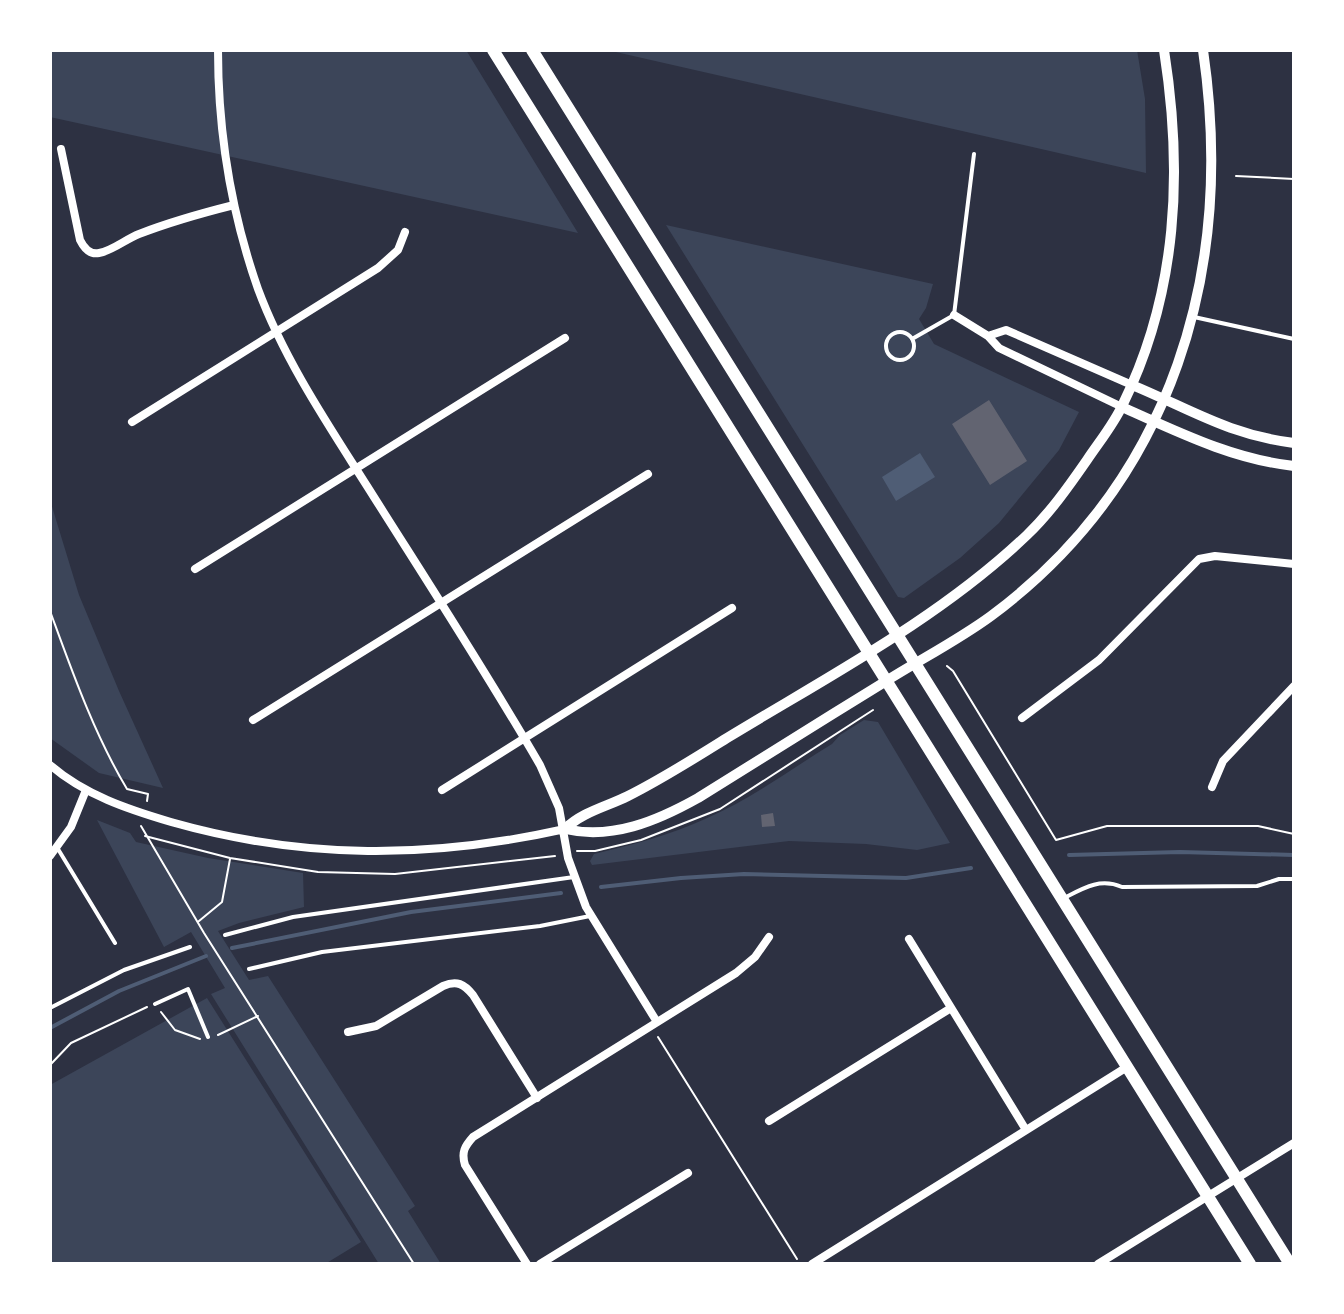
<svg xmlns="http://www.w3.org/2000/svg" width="1344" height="1314" font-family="Mulish,sans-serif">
	<rect width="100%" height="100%" fill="#2d3142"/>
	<!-- green -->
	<path fill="#3c4559" d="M50 50H466L578 233 50 117Z
		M607 50H1137L1145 99 1146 173Z
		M666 225 933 284 926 308 919 319 934 344 1079 412 1059 450 999 523 960 558 904 598 898 597Z
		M50 500 79 595 119 691 163 788 99 773 50 738Z
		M864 720 878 722 950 843 917 850 866 844 789 841 592 865 590 861 594 854C632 845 670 835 705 819 750 800 791 769 832 744L840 735Z
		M97 820 130 833 136 842 208 858 303 873 304 907 239 923 218 931 249 980 268 976 415 1206 408 1211 441 1264H379L211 994 225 988 191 932 164 947Z
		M207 998 361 1242 325 1264H50V1085Z"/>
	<!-- water -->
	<path fill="#4f5d75" d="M920 453 935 477 896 501 882 477Z"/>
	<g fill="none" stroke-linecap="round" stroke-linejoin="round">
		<!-- stream -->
		<path stroke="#4f5d75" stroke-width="4" d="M1069 855 1180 852 1294 855
			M601 887 681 878 744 874 906 878 971 868
			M232 948 411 912 561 893
			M50 1028 119 991 206 956"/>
	</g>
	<!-- building -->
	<path fill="#626471" d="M989 400 1027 461 990 485 952 424Z
		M773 813 775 826 762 827 761 815Z"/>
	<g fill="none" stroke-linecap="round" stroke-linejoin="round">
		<!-- path -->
		<path stroke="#fff" stroke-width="2" d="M1236 176 1294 179
			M50 611C72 671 94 734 127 789L148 794 147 801
			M947 666 953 671 1056 840 1107 826H1258L1294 834
			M141 826 204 933 414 1264
			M145 836 230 858 318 872 395 874 555 856
			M577 851H595L641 840 720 809 873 710
			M199 921 222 902 230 859
			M161 1012 175 1030 200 1039
			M218 1035 258 1016
			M658 1037 797 1259
			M50 1065 71 1043 147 1007"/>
		<!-- service -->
		<path stroke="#fff" stroke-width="4" d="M1194 317 1294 339
			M886 346a14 14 0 1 1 28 0a14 14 0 1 1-28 0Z
			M912 339 954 315 974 154
			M58 849 115 943
			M1066 897C1085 887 1101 878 1122 887L1257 886 1279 879H1294
			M225 935 293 917 574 877
			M249 969 322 952 540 926 590 916
			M155 1004 188 989 208 1037
			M50 1008 124 970 190 947"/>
		<!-- minor -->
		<path stroke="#fff" stroke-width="8" d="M218 50C218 131 231 212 258 289 284 359 327 423 367 486 425 578 485 670 540 765L559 808 568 858 586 907 657 1022
			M61 149 80 240C84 248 90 255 99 253 112 251 126 239 139 234 170 222 202 213 234 205
			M954 315 988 336 999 348 1122 407
			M988 336 1006 330 1132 385
			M132 422 378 268 398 250 405 232
			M195 569 565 338
			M1022 718 1099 660 1199 559 1215 556 1294 564
			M253 720 648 474
			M50 765C85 795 127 809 171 822 305 860 430 859 565 829
			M1212 787 1223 761 1294 686
			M442 790 732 608
			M50 856 71 827 86 790
			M909 939 1026 1130
			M348 1032 376 1026 443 986C457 980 464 984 473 995L537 1098
			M769 1121 951 1008
			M527 1264 465 1165C461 1152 465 1146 473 1137L736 973 755 957 769 937
			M540 1264 688 1173
			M812 1264 1127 1067
			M1098 1264 1294 1143"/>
		<!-- tertiary -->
		<path stroke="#fff" stroke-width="10" d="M1132 385C1190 409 1229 435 1294 443
			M1122 407C1178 432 1232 459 1294 466
			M565 829C612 840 657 821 698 798 759 760 821 721 883 683 919 660 957 641 991 616 1174 480 1235 269 1203 50
			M565 829C582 812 606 807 628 796 662 779 695 758 727 738 829 676 940 618 1027 535 1050 513 1069 486 1087 460 1099 442 1114 424 1123 404 1178 292 1183 171 1164 50"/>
		<!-- primary -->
		<path stroke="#fff" stroke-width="12" d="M493 50 1250 1264
			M532 50 1290 1264"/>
	</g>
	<!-- border -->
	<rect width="1344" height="1314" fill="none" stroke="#ffffff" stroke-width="104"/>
</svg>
